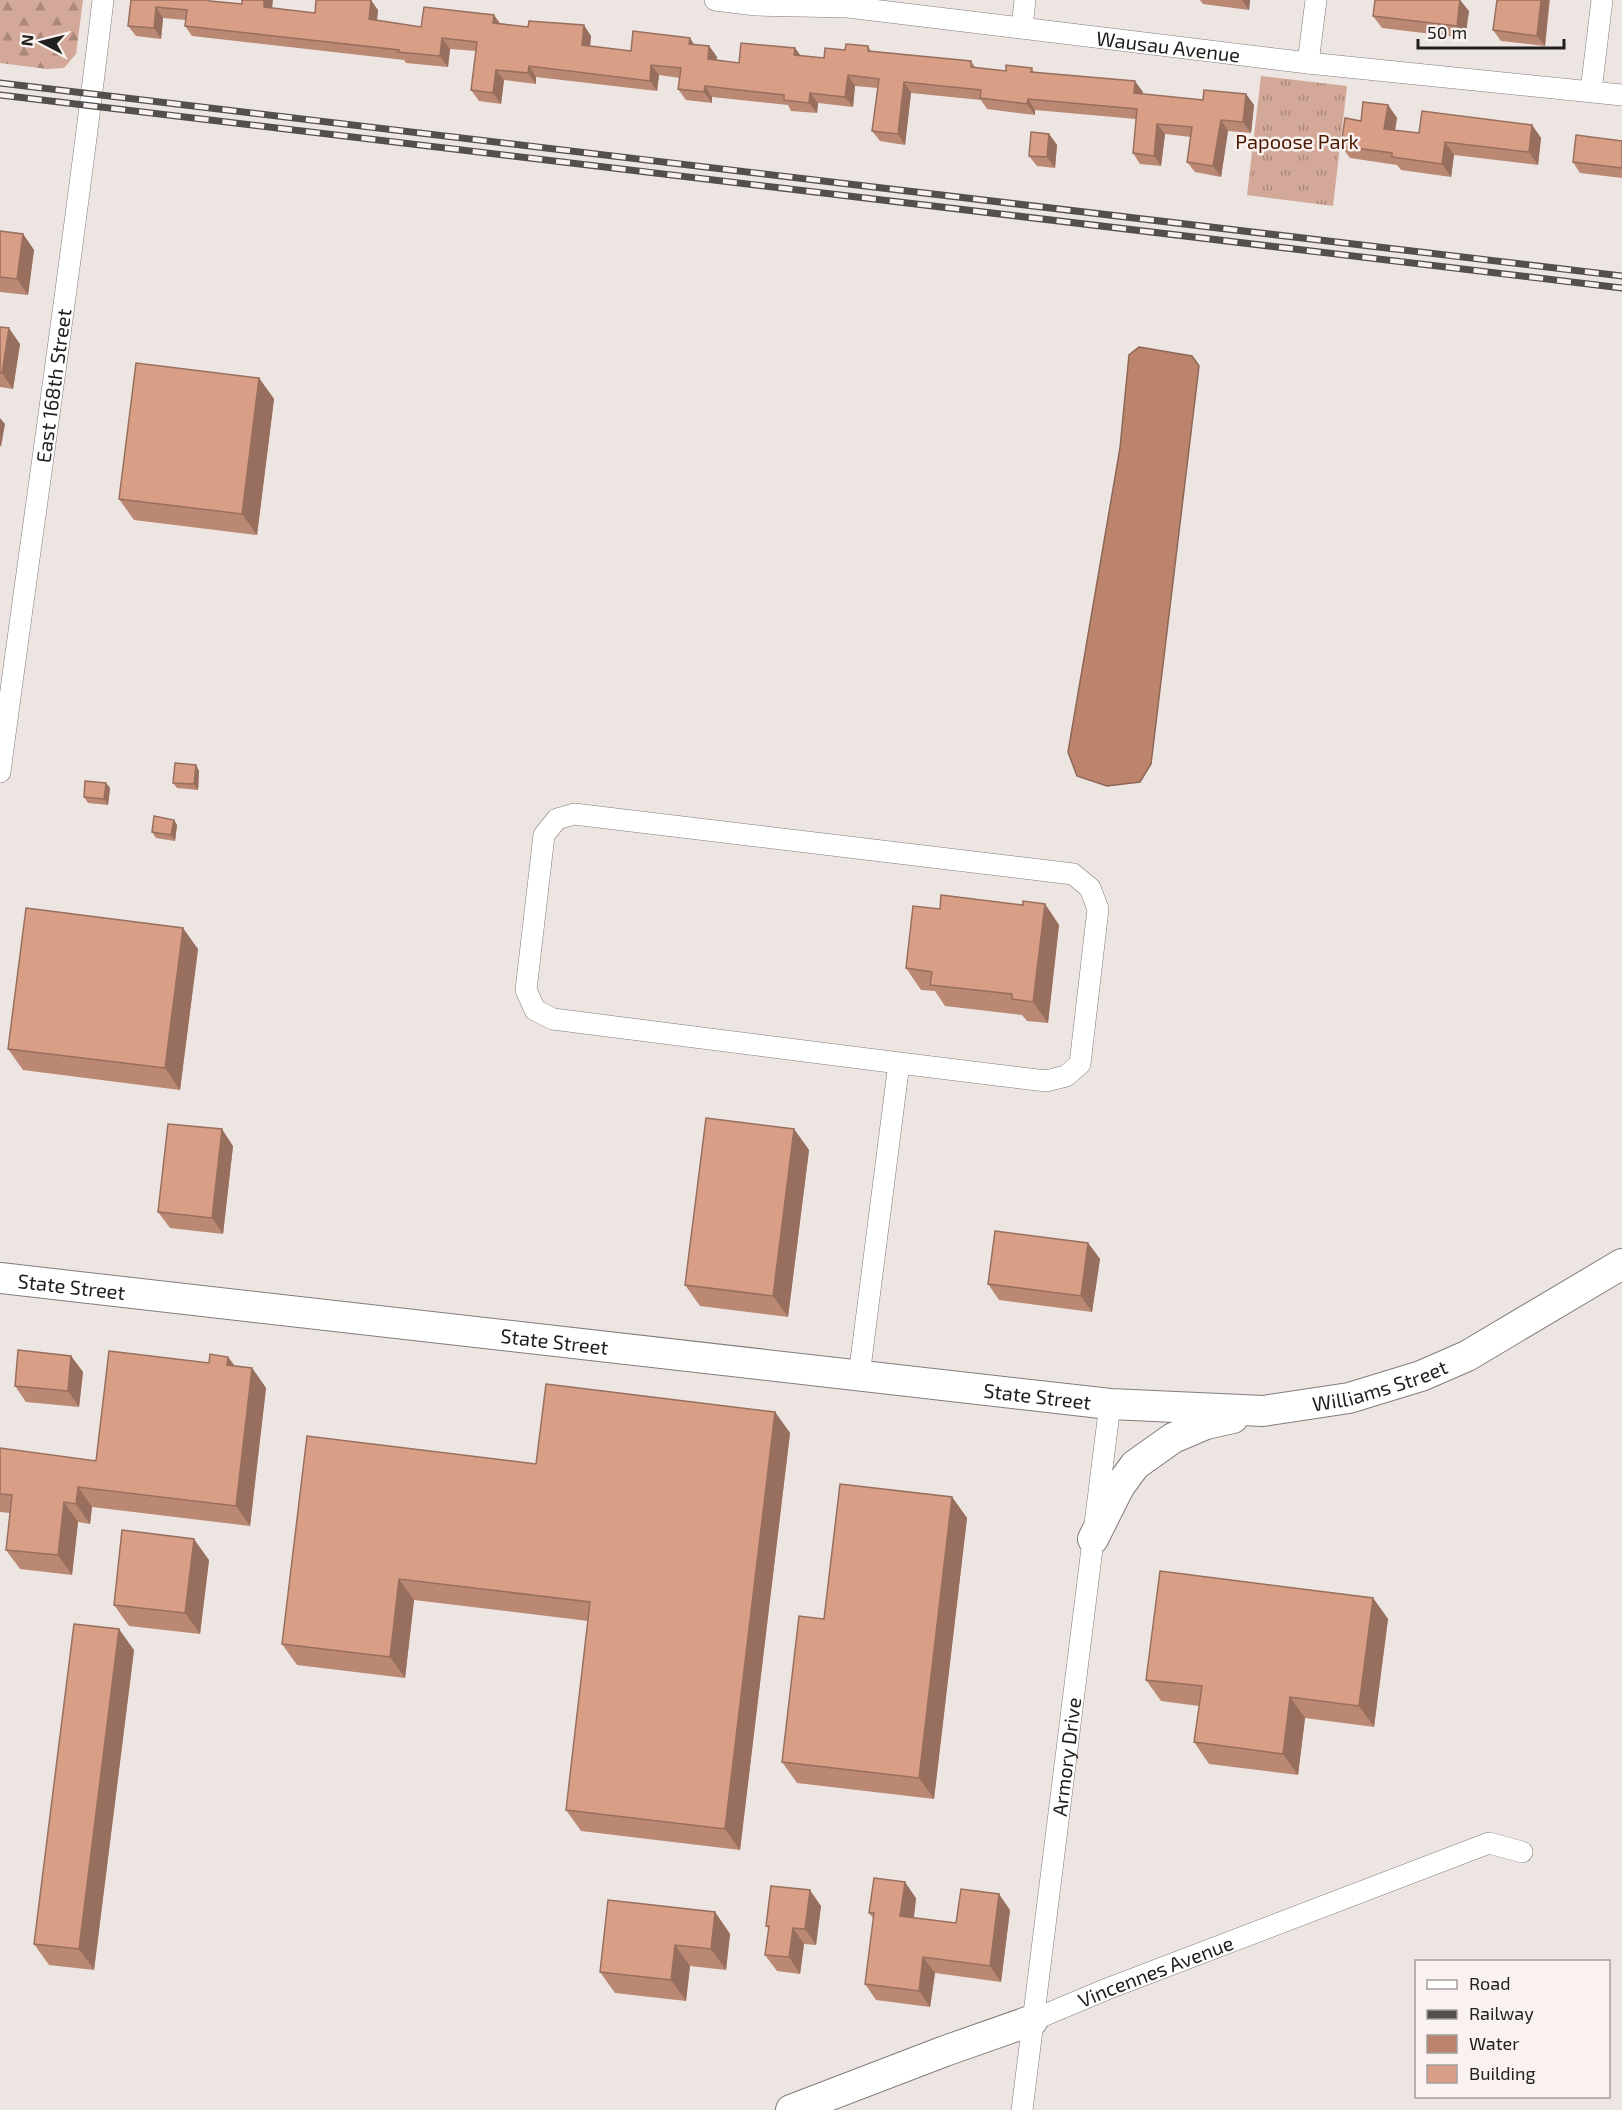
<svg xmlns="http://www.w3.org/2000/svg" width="1622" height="2110" font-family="'Exo 2',sans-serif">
	<defs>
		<pattern id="grass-tufts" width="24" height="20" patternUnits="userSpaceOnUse" patternTransform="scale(1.5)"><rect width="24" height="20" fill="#d3a898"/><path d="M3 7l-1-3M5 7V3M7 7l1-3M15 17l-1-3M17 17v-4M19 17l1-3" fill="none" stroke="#ab887b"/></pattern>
		<pattern id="forest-firs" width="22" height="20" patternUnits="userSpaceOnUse" patternTransform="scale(1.5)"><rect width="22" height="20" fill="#d3a898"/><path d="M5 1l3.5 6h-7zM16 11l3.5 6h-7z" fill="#ab887b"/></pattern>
	</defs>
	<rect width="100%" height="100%" fill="#ece5e2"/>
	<!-- grass -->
	<path fill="url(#grass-tufts)" d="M1261 76 1347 86 1333 206 1247 195Z"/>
	<!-- forest -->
	<path fill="url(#forest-firs)" d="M0 0H83L76 54 64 68 47 69 0 63Z"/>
	<!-- water -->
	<path fill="#bd846d" stroke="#8e6656" stroke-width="1.5" d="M1139 347 1192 356 1199 366 1151 764 1140 782 1107 786 1077 776 1068 752 1120 448 1129 355Z"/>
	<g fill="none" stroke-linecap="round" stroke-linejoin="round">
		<!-- street casing -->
		<g stroke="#827c7a" stroke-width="22">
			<g id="street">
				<path id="s1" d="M715 0 756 5 848 7 1308 63 1622 95"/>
				<path d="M1022 27 1025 0"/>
				<path d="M1308 63 1316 0"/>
				<path d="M1591 91 1602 0"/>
				<path id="s2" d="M0 772C34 514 73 258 103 0"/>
				<path d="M859 1376 899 1063 1046 1081 1066 1076 1080 1064 1098 909 1090 888 1073 874 574 814 557 819 544 835 526 990 535 1010 553 1019 899 1063"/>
				<path id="s3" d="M1033 2020 1107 1989 1489 1843 1522 1852"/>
				<path id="s4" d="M1022 2110 1110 1404"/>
			</g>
		</g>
		<!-- secondary casing -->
		<g stroke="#827c7a" stroke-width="32">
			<g id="secondary">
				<path id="s5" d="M0 1278 1110 1404 1263 1411 1349 1398 1421 1376 1467 1356 1622 1264"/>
				<path d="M1093 1539 1119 1487 1135 1465 1173 1438 1206 1424 1233 1418"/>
				<path d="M791 2110 945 2051 1033 2020"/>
			</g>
		</g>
		<!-- street -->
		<use href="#street" stroke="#fff" stroke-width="21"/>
		<!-- secondary -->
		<use href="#secondary" stroke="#fff" stroke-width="30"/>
		<!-- rail casing -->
		<g stroke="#524f4d" stroke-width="7">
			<path id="rail" d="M0 83 1622 276
				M0 95 1622 288"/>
		</g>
		<!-- rail -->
		<use href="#rail" stroke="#f9f2f0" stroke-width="4.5" stroke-dasharray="14" stroke-linecap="butt"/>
	</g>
	<!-- wall -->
	<path fill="#bb8873" d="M131 0 218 2 315 13 378 10 377 20 421 27 494 15 500 23 591 36 590 46 631 51 695 45 709 46 717 57 716 60 739 63 795 48 800 55 824 58 845 50 868 46 871 51 971 61 975 67 1006 71 1032 68 1034 72 1143 92V94L1203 100 1246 94 1254 105 1251 133 1228 131 1221 177 1195 172 1187 162 1191 137 1165 134 1161 166 1140 164 1133 153 1136 119 1035 110V115L987 109 981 100 911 93 905 145 880 141 872 131 878 88 855 86 853 107 818 103 817 113 791 111 788 105 712 97V103L686 100 678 89 680 78 659 75 657 91 536 77V84L504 80 501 104 479 101 471 90 476 51 450 49 448 67 406 63 404 60 192 36 185 26 186 20 163 18 161 39 136 36 128 26Z
		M1200 0H1250L1249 10 1203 4Z
		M1497 0H1553H1550L1545 46 1501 41 1493 30Z
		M1469 11 1465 38 1382 28 1373 16Z
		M1388 105 1397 118 1395 130 1419 133 1532 125 1541 138 1538 165 1454 155 1451 177 1401 170 1397 165 1350 158 1341 146Z
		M1049 134 1057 145 1055 168 1037 166 1029 156Z
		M1622 141V178L1580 173 1573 162Z
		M0 231 23 234 34 250 28 295 0 292Z
		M0 327 20 344 13 389 0 387Z
		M259 378 274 399 257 535 134 520 119 499Z
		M196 765 199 771 198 790 177 788 173 783Z
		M106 783 110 788 108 805 88 803 84 797Z
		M174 820 177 825 175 841 156 838 152 832Z
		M1045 904 1059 925 1048 1023 1027 1021 1022 1015 945 1006 935 991 921 990 906 968 1023 905Z
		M198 949 180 1090 23 1070 8 1049Z
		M794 1129 809 1150 788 1317 700 1306 685 1285Z
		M233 1146 223 1234 170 1228 158 1212Z
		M1088 1243 1100 1259 1092 1312 999 1300 988 1284Z
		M71 1356 83 1372 79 1407 26 1402 15 1386Z
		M228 1357 235 1366 252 1368 266 1388 250 1526 92 1507 90 1524 78 1522 72 1575 20 1569 6 1550 10 1513 0 1512V1448L96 1461 209 1363Z
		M775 1412 790 1433 740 1850 581 1831 566 1810 588 1621 414 1600 405 1678 297 1665 282 1644 536 1464Z
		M952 1497 967 1518 934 1799 797 1783 782 1762 824 1619Z
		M209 1560 200 1634 129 1626 114 1605Z
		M1373 1598 1388 1619 1374 1727 1305 1718 1298 1775 1209 1764 1194 1742 1199 1706 1161 1701 1146 1680Z
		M134 1650 94 1970 49 1965 34 1944Z
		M916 1898 914 1918 956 1923 1010 1910 1001 1982 935 1973 930 2007 876 2000 865 1984 874 1919 869 1913Z
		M821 1906 816 1945 804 1944 800 1974 777 1971 765 1955 769 1929 766 1926Z
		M715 1912 730 1934 726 1970 690 1966 686 2001 615 1993 600 1972Z"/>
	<!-- shaded-wall -->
	<path fill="#986f5e" d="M264 0H273L271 17 264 7Z
		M371 0 378 10 376 29 369 19Z
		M1242 0H1250L1249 10Z
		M1460 0 1469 11 1465 38 1457 26Z
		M1541 0H1549L1545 46 1537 36Z
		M156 7 163 18 161 39 154 28Z
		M494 15 501 26 493 23Z
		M584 25 591 36 589 55 582 45Z
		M442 38 450 49 448 67 440 56Z
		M690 38 697 49 689 44Z
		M709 46 717 57 715 70 708 59Z
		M795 48 803 59 794 55Z
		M651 65 659 75 657 91 650 81Z
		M529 66 536 77V84L528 73Z
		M496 70 504 80 501 104 493 93Z
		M848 75 855 86 853 107 845 97Z
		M1135 81 1143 92 1142 104 1134 93Z
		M904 82 911 93 905 145 898 134Z
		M705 86 712 97V103L704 92Z
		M810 93 818 103 817 113 809 103Z
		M1246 94 1254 105 1251 133 1243 122Z
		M1028 99 1035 110V115L1027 104Z
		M1388 105 1397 118 1393 142 1384 129Z
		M1221 120 1228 131 1221 177 1213 166Z
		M1157 124 1165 134 1161 166 1154 156Z
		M1532 125 1541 138 1538 165 1529 152Z
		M1049 134 1057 145 1055 168 1047 157Z
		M1445 142 1454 155 1451 177 1442 164Z
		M23 234 34 250 28 295 17 279Z
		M9 328 20 344 13 389 2 373Z
		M259 378 274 399 257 535 242 514Z
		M0 418 5 424 1 447 0 445Z
		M196 765 199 771 198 790 194 784Z
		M106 783 110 788 108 805 104 799Z
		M174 820 177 825 175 841 171 835Z
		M1045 904 1059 925 1048 1023 1033 1002Z
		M183 928 198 949 180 1090 165 1068Z
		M222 1129 233 1146 223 1234 212 1218Z
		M794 1129 809 1150 788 1317 773 1296Z
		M1088 1243 1100 1259 1092 1312 1081 1296Z
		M71 1356 83 1372 79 1407 68 1391Z
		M228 1357 242 1377 227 1365Z
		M252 1368 266 1388 250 1526 236 1506Z
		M775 1412 790 1433 740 1850 725 1829Z
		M78 1487 92 1507 90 1524 76 1504Z
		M952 1497 967 1518 934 1799 919 1778Z
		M64 1502 78 1522 72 1575 58 1555Z
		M194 1539 209 1560 200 1634 185 1613Z
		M399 1579 414 1600 405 1678 390 1657Z
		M1373 1598 1388 1619 1374 1727 1359 1706Z
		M119 1629 134 1650 94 1970 79 1949Z
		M1290 1697 1305 1718 1298 1775 1283 1754Z
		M905 1882 916 1898 912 1932 900 1916Z
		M810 1890 821 1906 816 1945 805 1929Z
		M999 1894 1010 1910 1001 1982 990 1966Z
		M715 1912 730 1934 726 1970 711 1949Z
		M793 1928 804 1944 800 1974 789 1957Z
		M675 1945 690 1966 686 2001 671 1980Z
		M923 1957 935 1973 930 2007 919 1991Z"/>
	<!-- building -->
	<path fill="#d99e86" stroke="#986f5e" stroke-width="1.5" d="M131 0H210V1L242 4V0H264V7L315 13 316 0H371L369 19 421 27 424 7 494 15 493 23 528 27 529 21 584 25 582 45 631 51 633 31 690 38 689 44 709 46 708 59 739 63 741 43 795 48 794 55 824 58 825 48 845 50 846 44 868 46V51L971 61V67L1006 71V65L1032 68 1031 72 1135 81 1134 93 1203 100 1204 90 1246 94 1243 122 1221 120 1213 166 1187 162 1192 127 1157 124 1154 156 1133 153 1137 109 1028 99 1027 104 980 98 981 90 904 82 898 134 872 131 879 79 848 75 845 97 810 93 809 103 784 100V95L705 86 704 92 678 89 681 68 651 65 650 81 529 66 528 73 496 70 493 93 471 90 477 42 442 38 440 56 398 52 399 50 185 26 187 10 156 7 154 28 128 26Z
		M1375 0H1460L1457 26 1373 16Z
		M1497 0H1541L1537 36 1493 30Z
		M1363 102 1388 105 1384 129 1419 133 1422 111 1532 125 1529 152 1445 142 1442 164 1392 157V153L1341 146 1345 118 1361 121Z
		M1031 132 1049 134 1047 157 1029 156Z
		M1576 135 1622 141V168L1573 162Z
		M0 231 23 234 17 279 0 277Z
		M0 327 9 328 2 373H0Z
		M136 363 259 378 242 514 119 499Z
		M175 763 196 765 194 784 173 783Z
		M85 781 106 783 104 799 84 797Z
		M154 816 174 820 171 835 152 832Z
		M941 895 1023 905V901L1045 904 1033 1002 1012 999V994L930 985 932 972 906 968 913 906 940 909Z
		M26 908 183 928 165 1068 8 1049Z
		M706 1118 794 1129 773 1296 685 1285Z
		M168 1124 222 1129 212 1218 158 1212Z
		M995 1231 1088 1243 1081 1296 988 1284Z
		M18 1350 71 1356 68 1391 15 1386Z
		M109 1351 209 1363 210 1354 228 1357 227 1365 252 1368 236 1506 78 1487 76 1504 64 1502 58 1555 6 1550 12 1495 0 1494V1448L96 1461Z
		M546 1384 775 1412 725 1829 566 1810 590 1602 399 1579 390 1657 282 1644 307 1436 536 1464Z
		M840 1484 952 1497 919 1778 782 1762 799 1616 824 1619Z
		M122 1530 194 1539 185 1613 114 1605Z
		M1160 1571 1373 1598 1359 1706 1290 1697 1283 1754 1194 1742 1202 1686 1146 1680Z
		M74 1624 119 1629 79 1949 34 1944Z
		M874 1878 905 1882 900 1916 956 1923 961 1889 999 1894 990 1966 923 1957 919 1991 865 1984 874 1913H869Z
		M771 1886 810 1890 805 1929 793 1928 789 1957 765 1955 769 1926H766Z
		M608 1900 715 1912 711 1949 675 1945 671 1980 600 1972Z"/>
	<g text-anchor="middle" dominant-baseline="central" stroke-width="5" stroke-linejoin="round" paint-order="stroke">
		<!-- street labels -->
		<g font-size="20" fill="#22201f" stroke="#f9f2f0">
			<text stroke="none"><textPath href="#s1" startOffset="456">Wausau Avenue</textPath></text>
			<text stroke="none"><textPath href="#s2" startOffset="390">East 168th Street</textPath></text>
			<text stroke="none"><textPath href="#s5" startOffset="72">State Street</textPath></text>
			<text stroke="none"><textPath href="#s5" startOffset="558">State Street</textPath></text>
			<text stroke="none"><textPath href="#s5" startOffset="1390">Williams Street</textPath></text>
			<text stroke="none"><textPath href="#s5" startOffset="1044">State Street</textPath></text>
			<text stroke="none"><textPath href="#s4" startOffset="356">Armory Drive</textPath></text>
			<text stroke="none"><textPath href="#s3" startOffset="132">Vincennes Avenue</textPath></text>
		</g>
		<!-- park labels -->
		<g font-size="20" fill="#4c1800" stroke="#f9f2f0">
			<text x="1297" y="141">Papoose Park</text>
		</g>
	</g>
	<!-- legend -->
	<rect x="1415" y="1960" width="195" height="138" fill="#f9f2f0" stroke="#a39e9c" stroke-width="1.5"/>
	<rect x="1427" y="1980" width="30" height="9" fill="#ffffff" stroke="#a39e9c" stroke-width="1.5"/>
	<text x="1469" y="1990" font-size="18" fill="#22201f">Road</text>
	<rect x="1427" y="2010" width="30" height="9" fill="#524f4d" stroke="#a39e9c" stroke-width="1.5"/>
	<text x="1469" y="2020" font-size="18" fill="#22201f">Railway</text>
	<rect x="1427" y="2035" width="30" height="18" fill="#bd846d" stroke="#a39e9c" stroke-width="1.5"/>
	<text x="1469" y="2050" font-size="18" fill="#22201f">Water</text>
	<rect x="1427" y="2065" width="30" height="18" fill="#d99e86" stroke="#a39e9c" stroke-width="1.5"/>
	<text x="1469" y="2080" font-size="18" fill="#22201f">Building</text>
	<!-- north arrow -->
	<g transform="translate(42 42) rotate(277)" stroke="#f9f2f0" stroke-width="4.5" paint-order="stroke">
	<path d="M0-4.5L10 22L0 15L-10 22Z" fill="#22201f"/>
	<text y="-9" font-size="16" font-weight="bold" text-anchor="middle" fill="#22201f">N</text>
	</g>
	<!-- scale -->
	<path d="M1418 39v9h146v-9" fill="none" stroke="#22201f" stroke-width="3"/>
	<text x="1427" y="39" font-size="18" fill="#22201f" stroke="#f9f2f0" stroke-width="4.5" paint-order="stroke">50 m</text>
</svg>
